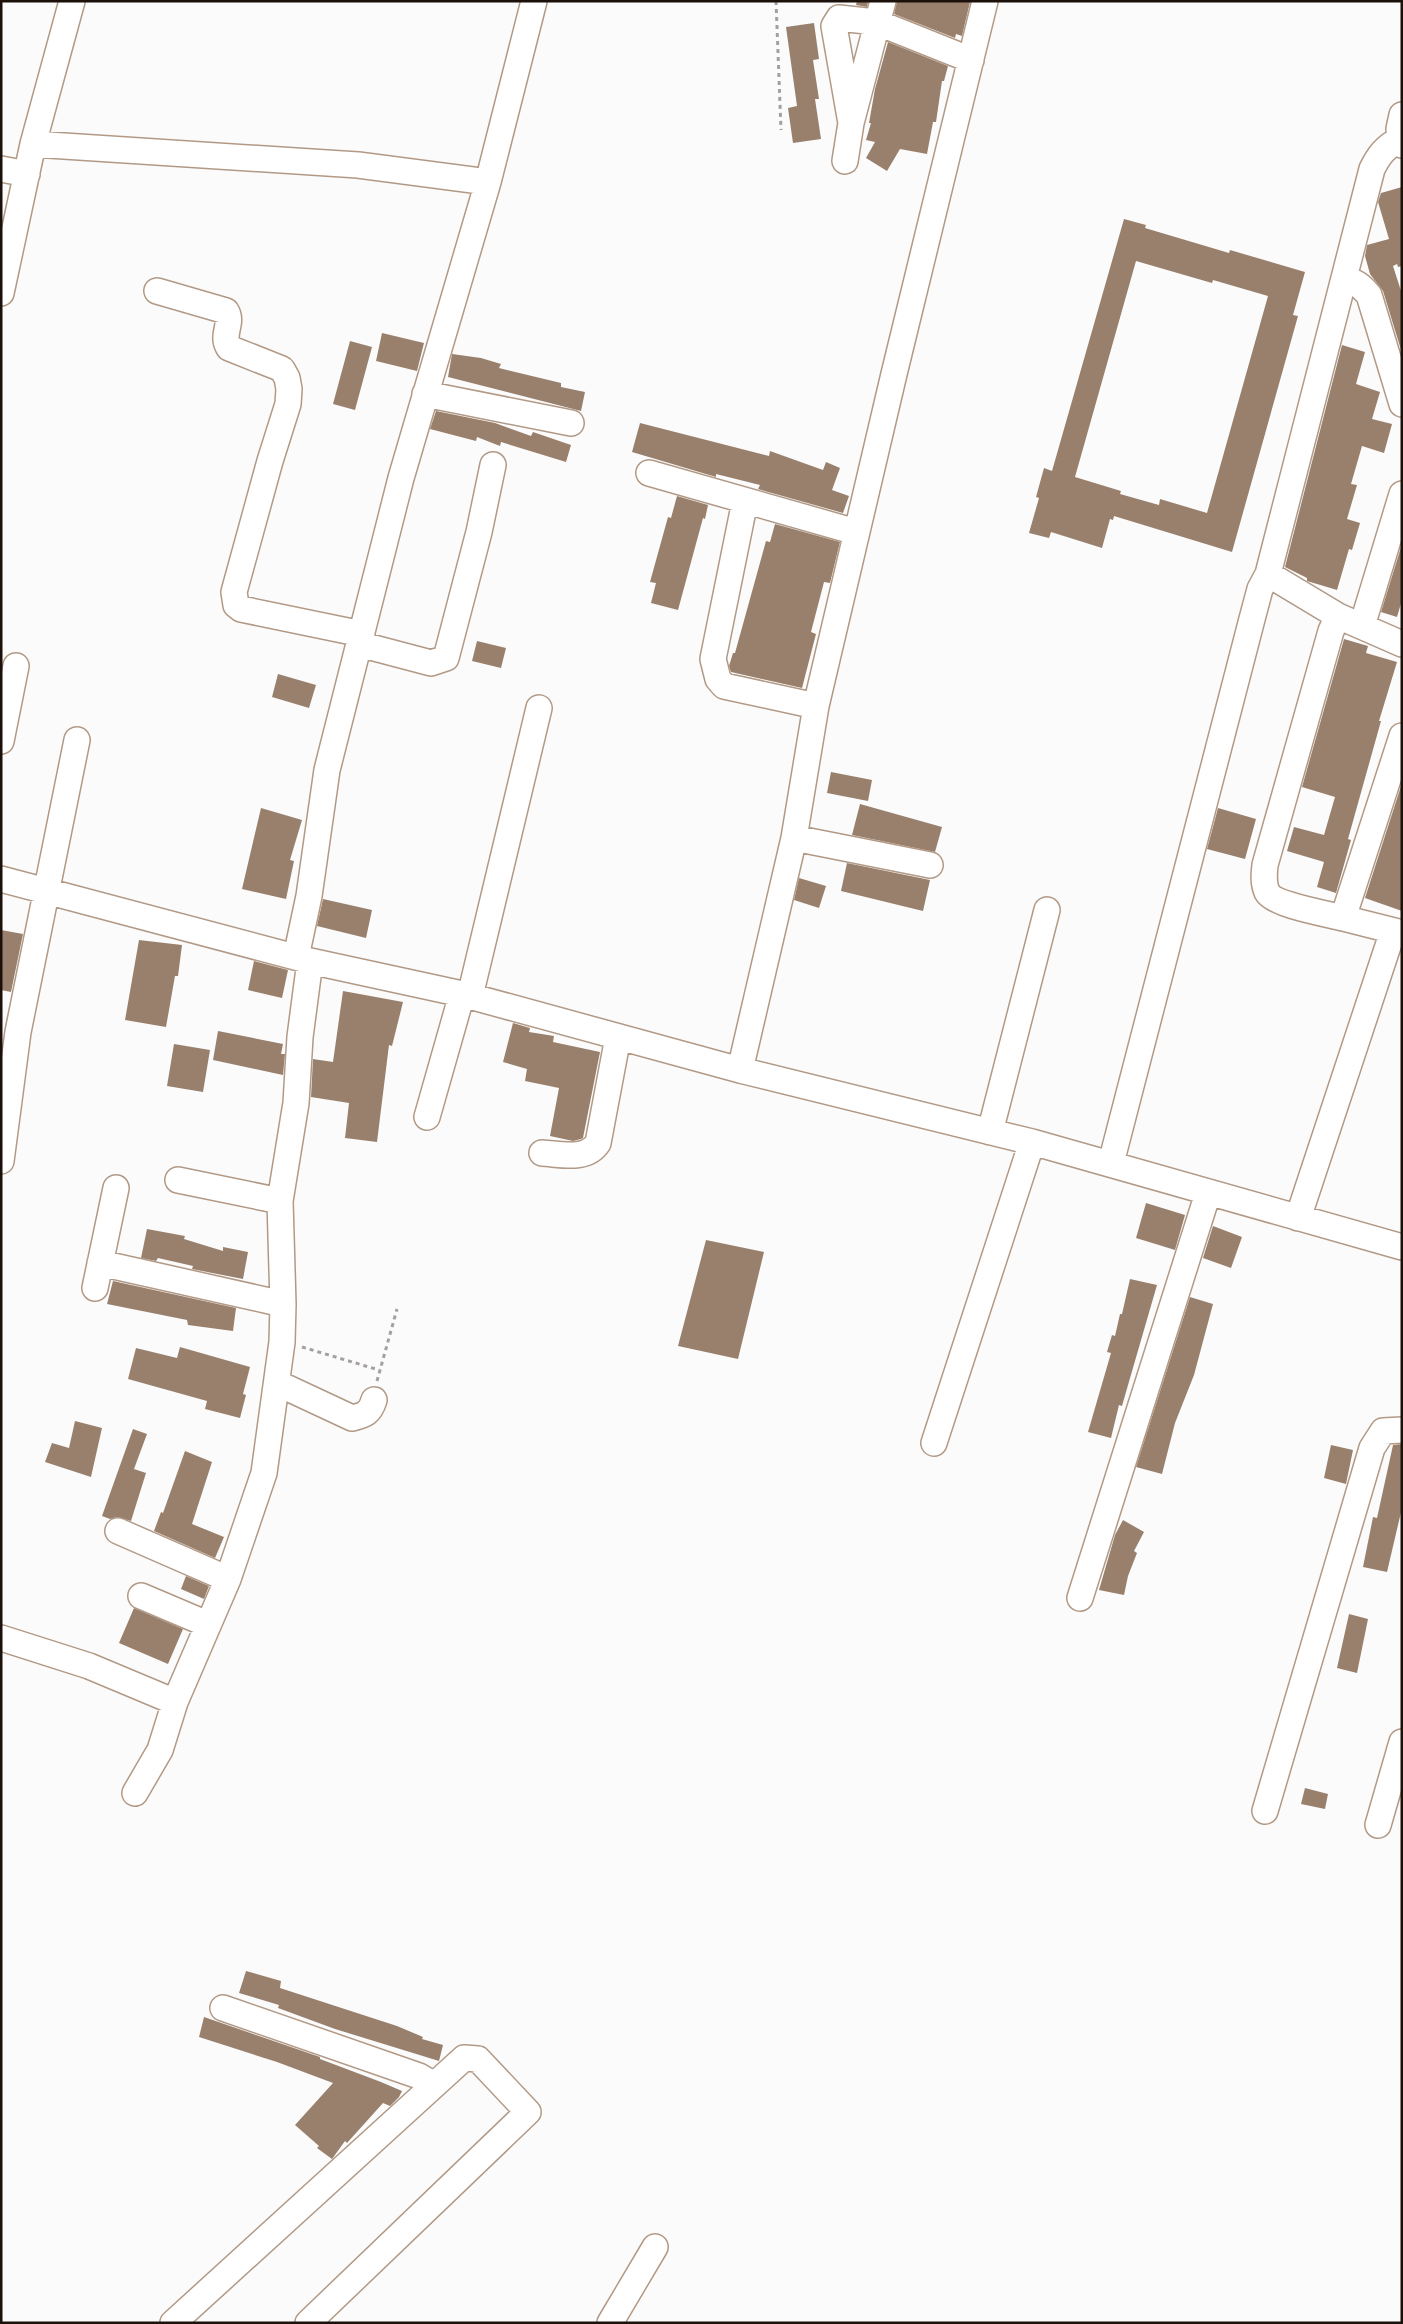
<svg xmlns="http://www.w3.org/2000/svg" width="1403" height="2324" font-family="'Fira Sans',sans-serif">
	<rect width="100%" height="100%" fill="#fbfbfb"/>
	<!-- building -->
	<path fill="#99806d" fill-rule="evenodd" d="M857 1H868L867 7 856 5Z
		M897 1 970 2 962 36 956 34 955 38 894 14Z
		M814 23 819 59 813 60 819 99H815L821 139 793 143 788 108 797 106 786 27Z
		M888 42 948 66 944 81H942L936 122H933L927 154 900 149 887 171 866 158 875 142 866 140 871 123H869L875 89Z
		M1402 187V266L1398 267 1397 264 1393 266 1402 294V353L1383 291 1370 274 1365 256 1367 245 1389 239 1378 202 1381 193Z
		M1124 219 1146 225 1145 228 1229 253 1230 250 1305 272 1293 315 1298 316 1232 552 1114 516 1113 520 1110 519 1102 548 1051 532 1049 538 1029 533 1039 498 1036 497 1044 468 1052 471ZM1136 261 1212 283 1213 280 1268 296 1207 513 1160 499 1159 505 1120 494 1121 491 1075 477Z
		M382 333 424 343 417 371 376 361Z
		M350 341 372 347 355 410 333 404Z
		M1342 345 1365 352 1356 384 1380 392 1372 419 1392 424 1384 453 1362 446 1351 484 1357 485 1347 519 1360 523 1352 550 1349 549 1337 590 1307 581V578L1285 567Z
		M452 354 481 358 501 364 499 368 561 383V387L585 392 581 411 448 377Z
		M436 411 495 423 531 436 533 432 571 445 566 462 501 442 500 446 477 437 476 441 430 429Z
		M640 423 769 456 770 451 823 470 826 462 840 468 832 490 849 496 843 513 758 489 760 485 716 474V477L632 452Z
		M677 496 708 505 705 519 703 518 678 610 651 603 656 583 650 582 668 517 671 518Z
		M775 524 840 542 830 583 824 582 811 632 816 634 802 688 731 672 729 666 733 653H735L766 541 770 542Z
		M1402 544V600L1397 617 1381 612Z
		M1344 639 1368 646 1366 653 1397 662 1379 721H1381L1348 839 1351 840 1336 893 1317 887 1324 862 1287 851 1294 827 1324 835 1335 797 1302 787Z
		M477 641 506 648 501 668 472 661Z
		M278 674 316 685 309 708 272 697Z
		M831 772 872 780 868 801 827 793Z
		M1402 783V911L1365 898Z
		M860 804 942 827 935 852 852 835Z
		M261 808 302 820 290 860 294 861 286 899 242 889Z
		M1218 808 1256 819 1245 859 1207 849Z
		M847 863 930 880 923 911 841 891Z
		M799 878 826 886 819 908 794 900Z
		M323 899 372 910 366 938 317 926Z
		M1 930 23 934 11 992 1 990Z
		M139 940 182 945 178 976H175L166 1027 125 1020Z
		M254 961 288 970 282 998 248 990Z
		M343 991 403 1002 392 1046 389 1045 377 1142 345 1138 349 1103 311 1097 313 1059 333 1062Z
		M513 1023 530 1028 529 1032 554 1036 553 1042 600 1052 583 1138 581 1139 573 1141 550 1136 559 1088 525 1081 527 1069 503 1062Z
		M218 1031 283 1044 281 1054H285L283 1075 213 1060Z
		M174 1044 210 1050 203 1092 167 1086Z
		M1146 1203 1185 1215 1175 1250 1136 1238Z
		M1213 1226 1242 1237 1231 1268 1203 1258Z
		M147 1229 185 1236 184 1239 223 1251V1247L248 1252 243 1279 192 1269 193 1266 158 1258 156 1261 141 1258Z
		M706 1240 764 1252 738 1359 678 1346Z
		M1130 1279 1157 1285 1126 1392 1122 1406 1119 1405 1111 1438 1088 1432 1111 1353 1107 1352 1112 1335 1115 1336 1120 1314H1122Z
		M113 1281 236 1308 233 1331 188 1325 187 1320 107 1304Z
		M1190 1297 1213 1304 1194 1375 1175 1423 1162 1474 1136 1467Z
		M180 1347 250 1367 243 1394 246 1395 240 1418 205 1409 207 1401 128 1379 136 1348 177 1358Z
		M75 1421 102 1428 91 1477 45 1462 52 1443 69 1448Z
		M133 1429 147 1434 134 1469 146 1473 131 1521 117 1517 110 1519 102 1516Z
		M1402 1444V1508L1387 1572 1363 1567 1373 1517 1377 1518 1393 1445Z
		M1331 1445 1353 1450 1346 1484 1324 1478Z
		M185 1451 212 1462 192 1524 224 1537 215 1558 154 1531 161 1512 163 1513Z
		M1123 1520 1144 1532 1134 1551 1137 1553 1128 1576 1124 1595 1099 1590 1115 1535Z
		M186 1576 209 1586 204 1599 181 1589Z
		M134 1608 183 1629 168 1664 119 1643Z
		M1349 1614 1368 1619 1357 1673 1337 1668Z
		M1305 1788 1328 1794 1325 1809 1301 1804Z
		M246 1971 281 1981 280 1988 397 2026 423 2037 422 2039 443 2045 439 2061 335 2029 278 2008 279 2005 239 1993Z
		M204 2017 320 2057V2059L381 2082 402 2091 399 2097 390 2106 383 2103 347 2143 345 2141 332 2159 317 2148 319 2146 295 2125 333 2083 277 2062 199 2037Z"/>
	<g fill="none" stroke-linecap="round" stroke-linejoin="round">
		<!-- minor casing -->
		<g stroke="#b29985" stroke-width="28">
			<path id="minor" d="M851 123 834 26 839 18 876 22 971 60
				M1400 139 1399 129 1402 115
				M33 144 72 1
				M845 161 851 123 883 1
				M1 169 27 174
				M1344 280C1356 281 1361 286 1369 295L1402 404
				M157 291 226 311C234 323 220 335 229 348L282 369 287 378 289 389 288 404 270 461 234 592 236 605 241 609 362 634
				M1 293 33 144 358 165 488 182
				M425 394 571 423
				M649 473 856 532
				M745 501 713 659 718 679 724 686 816 706
				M1268 574 1372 169C1379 155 1385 147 1400 139L1402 145
				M1338 616 1331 631 1265 865C1264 874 1263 883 1267 892 1274 905 1328 914 1343 918
				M1362 626 1402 494
				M359 644 431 663 446 658 479 532 493 465
				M1402 736 1343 918 1402 933
				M1 741 16 666
				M794 838 930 865
				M1 879 310 961 462 994 740 1070 1032 1142 1402 1247
				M296 957 309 896 327 770 401 478 488 182 534 1
				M470 996 539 708
				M740 1070 794 838 816 706 894 374 985 1
				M427 1117 462 994
				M990 1132 1047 910
				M542 1153C561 1154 586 1161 598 1143L618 1037
				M1 1161 18 1032 77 740
				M1111 1163 1252 619 1260 589 1268 574 1338 616 1402 644
				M178 1180 280 1201
				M1298 1218 1393 931
				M100 1263 283 1304
				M95 1288 116 1188
				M277 1383 352 1418C365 1415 370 1413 374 1400
				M934 1443 1032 1142
				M118 1531 228 1579
				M141 1596 207 1624
				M1080 1598 1208 1193
				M1 1638 89 1666 175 1702
				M135 1793 160 1750 175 1702 228 1579 264 1473 282 1342 283 1304 280 1201 296 1103 300 1037 310 961
				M1265 1811 1372 1448 1383 1431 1402 1430
				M1378 1825 1402 1742
				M223 2008 419 2076 434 2085
				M173 2323 464 2058 478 2059 528 2112 308 2323
				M610 2323 655 2247"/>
		</g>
		<!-- path -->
		<path stroke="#a4a09e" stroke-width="3" stroke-dasharray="4 4" stroke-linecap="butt" d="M776 1 781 130
			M302 1347 379 1370
			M377 1381 397 1309"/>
		<!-- minor -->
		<use href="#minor" stroke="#fff" stroke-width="25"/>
	</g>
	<!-- border -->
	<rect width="1403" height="2324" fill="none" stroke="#1b110a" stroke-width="5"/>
</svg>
